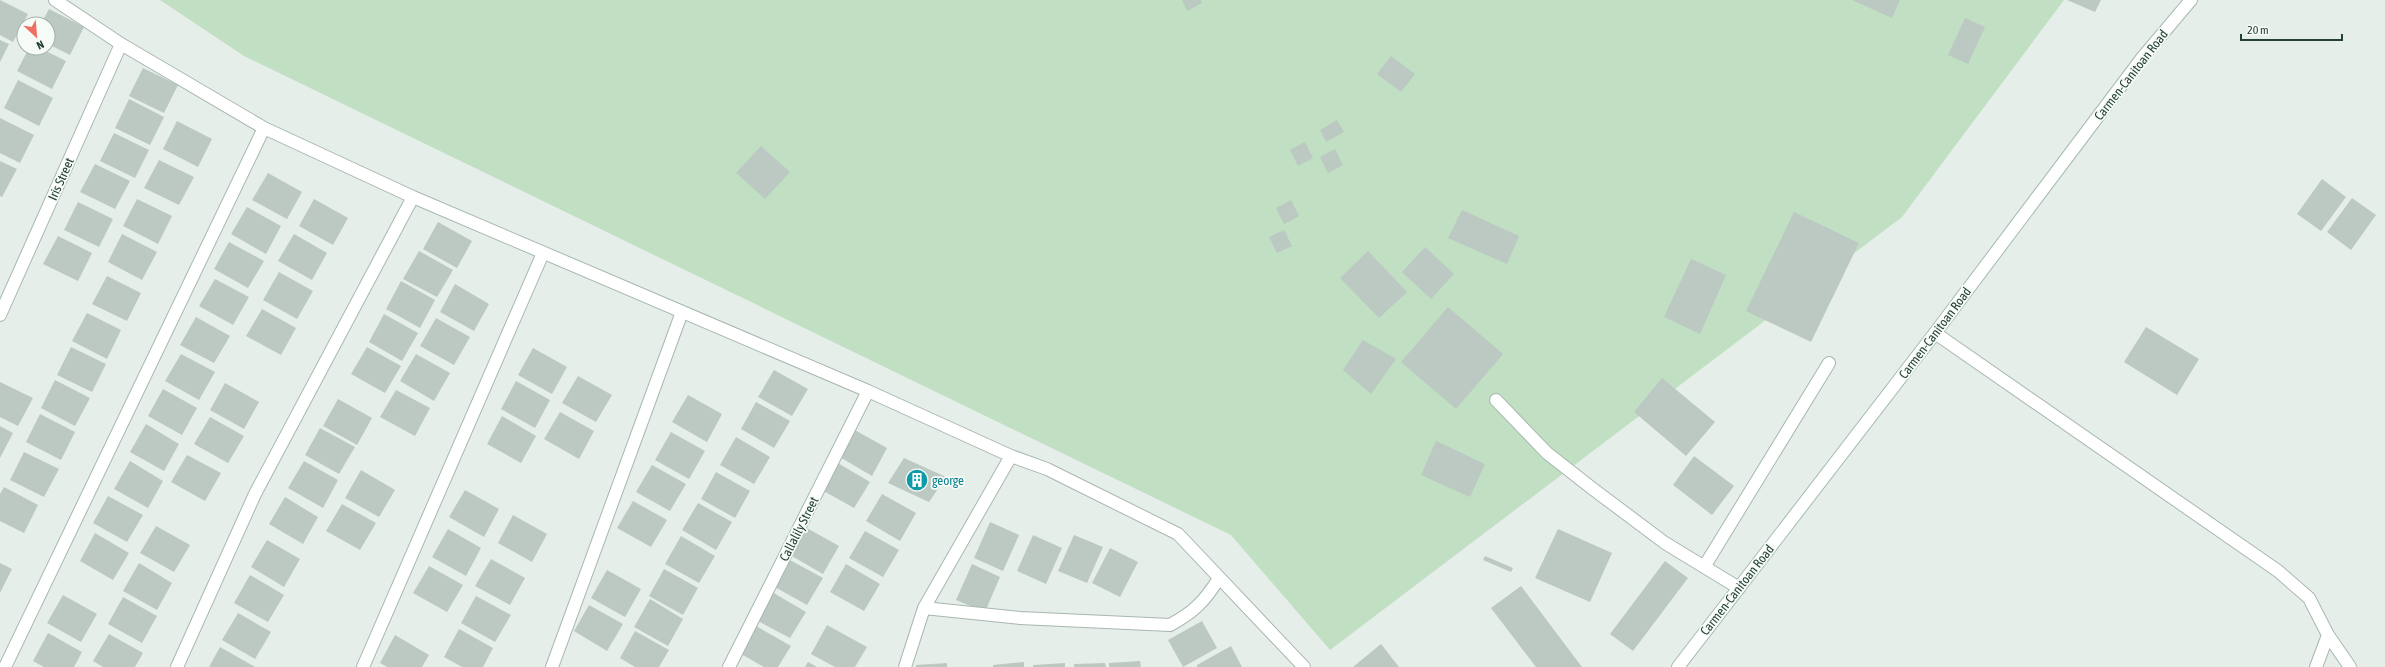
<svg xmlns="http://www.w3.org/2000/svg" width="2385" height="667" font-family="'Asap Condensed',sans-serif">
	<rect width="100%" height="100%" fill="#e6eee9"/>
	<!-- green -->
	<path fill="#c0dfc3" d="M160 0H2064L1902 217 1330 650 1231 535 244 56Z"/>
	<!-- building -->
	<path fill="#bbc9c2" d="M0 0 28 14 13 42 0 35Z
		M1182 0H1201L1202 3 1187 11Z
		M1852 0H1900L1892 18Z
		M2067 0H2101L2095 12Z
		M49 9 84 27 70 55 48 44V24H41Z
		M1965 18 1985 27 1968 64 1948 55Z
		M0 40 9 44 0 62Z
		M29 48H40L66 61 52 89 17 71Z
		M1391 56 1415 74 1401 92 1377 74Z
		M143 68 178 85 164 113 129 96Z
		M18 80 53 98 39 126 4 108Z
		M129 99 164 117 150 145 115 128Z
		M0 118 34 135 20 163 0 153Z
		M1337 120 1344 132 1326 142 1320 130Z
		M177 121 212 139 198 167 163 149Z
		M114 133 149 150 135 178 100 161Z
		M1305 142 1313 158 1298 166 1290 150Z
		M761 146 790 172 765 199 736 173Z
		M1335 149 1343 165 1328 173 1320 157Z
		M159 160 194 177 179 205 144 188Z
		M0 161 17 169 2 197 0 196Z
		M95 164 130 181 115 209 80 192Z
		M268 173 302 192 287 219 252 200Z
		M2322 179 2346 197 2321 231 2297 214Z
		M2352 198 2376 215 2351 250 2327 232Z
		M137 199 172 216 158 244 123 226Z
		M314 199 348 218 333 245 299 226Z
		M1291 200 1299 216 1284 224 1276 208Z
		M78 202 113 219 99 247 64 230Z
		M247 207 281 226 266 254 231 234Z
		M1462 210 1519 236 1507 264 1448 238Z
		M1794 212 1859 243 1811 342 1746 311Z
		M438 222 472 241 457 268 423 249Z
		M1284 230 1292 246 1277 253 1269 237Z
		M122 234 157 252 142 280 108 262Z
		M294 234 327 253 312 280 278 261Z
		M58 236 92 253 78 281 43 264Z
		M229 242 264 261 248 288 214 269Z
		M1425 247 1454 274 1431 299 1402 272Z
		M419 251 453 270 437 297 403 279Z
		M1368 251 1407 292 1379 318 1340 278Z
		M1691 259 1726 275 1700 334 1664 317Z
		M279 272 313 291 297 319 263 300Z
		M107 276 141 293 127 321 92 304Z
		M215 279 249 297 233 325 199 306Z
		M401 281 435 300 420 328 386 309Z
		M455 284 489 304 474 331 440 312Z
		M1448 307 1503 354 1456 409 1401 362Z
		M262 309 296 328 281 355 246 336Z
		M87 313 121 330 107 359 72 341Z
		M384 314 418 333 402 361 369 342Z
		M196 317 230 336 214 363 180 345Z
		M436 318 470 337 454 365 420 346Z
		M2146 327 2199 359 2177 395 2124 362Z
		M1363 340 1396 359 1371 394 1343 370Z
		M71 347 106 364 92 392 57 375Z
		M367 347 401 366 385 393 351 374Z
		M533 348 567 367 552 394 518 375Z
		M181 354 215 372 199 400 165 381Z
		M416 354 450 373 434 401 400 381Z
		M774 370 808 389 792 416 758 397Z
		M578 376 612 395 596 422 562 403Z
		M1662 378 1715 422 1686 456 1634 412Z
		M55 380 90 398 75 426 41 408Z
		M516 381 550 400 535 428 501 409Z
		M0 382 33 398 18 426 0 417Z
		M225 383 259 402 244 429 210 410Z
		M163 389 197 408 182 435 148 416Z
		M396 390 430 408 415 436 380 417Z
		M688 395 722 414 707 442 672 422Z
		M338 399 372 418 357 445 323 426Z
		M756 402 790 421 774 448 741 429Z
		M560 412 594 431 579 459 544 439Z
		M40 414 75 432 61 460 26 442Z
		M502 416 536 436 521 463 487 444Z
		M210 417 244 436 228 463 194 444Z
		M146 424 179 444 164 471 130 452Z
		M0 426 13 433 0 458Z
		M320 428 355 447 339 474 305 455Z
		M853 429 887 448 872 476 838 456Z
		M671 432 705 451 689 479 655 460Z
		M736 437 770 457 754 484 720 465Z
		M1436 441 1485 464 1470 497 1421 475Z
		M24 452 59 469 44 497 10 480Z
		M187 455 221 473 205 501 171 482Z
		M1694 456 1734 486 1712 515 1673 485Z
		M904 458 946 477 929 502 888 483Z
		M130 461 163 481 148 508 114 489Z
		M304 461 338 480 323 508 288 488Z
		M836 462 870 482 854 508 820 489Z
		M652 465 686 484 670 511 636 492Z
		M361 470 395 490 379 517 345 498Z
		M716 472 750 491 735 518 701 499Z
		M4 487 38 505 24 533 0 521V494Z
		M465 490 499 509 484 537 449 517Z
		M882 494 916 513 900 541 866 521Z
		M108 496 143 515 127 542 93 523Z
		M285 497 318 517 303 544 269 524Z
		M633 501 667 520 651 547 617 528Z
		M698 503 732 522 716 550 682 530Z
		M342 504 376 523 360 550 326 531Z
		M513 515 547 534 532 562 498 543Z
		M990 522 1019 535 1003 571 974 558Z
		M156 526 190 545 174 572 140 553Z
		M805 527 839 546 823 574 790 555Z
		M448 529 481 548 466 576 432 557Z
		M1558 529 1612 553 1590 602 1535 578Z
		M865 531 899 550 883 577 849 558Z
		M95 533 129 553 113 580 80 561Z
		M1033 535 1062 548 1046 584 1017 571Z
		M1074 535 1103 547 1087 583 1058 571Z
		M681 536 715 556 699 583 665 564Z
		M267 540 300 559 284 587 251 567Z
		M1110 548 1138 562 1120 597 1092 583Z
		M1485 556 1513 568 1511 572 1483 560Z
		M491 559 525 578 510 605 475 586Z
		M788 559 823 578 807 605 773 586Z
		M1665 561 1688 578 1633 651 1610 634Z
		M0 563 12 569 0 593Z
		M139 563 172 583 157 610 123 591Z
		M846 564 880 584 864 611 830 592Z
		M972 564 1000 577 985 612 956 600Z
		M429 566 463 585 447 612 413 593Z
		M664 569 698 588 683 615 649 596Z
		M607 570 641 589 625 617 591 598Z
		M250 575 284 595 268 622 234 603Z
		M1521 586 1582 667H1536L1491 608Z
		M772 592 806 612 790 638 756 620Z
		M63 595 97 614 81 642 47 623Z
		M476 596 511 615 495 642 461 623Z
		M123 597 157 616 142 643 108 624Z
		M650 599 683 619 668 646 634 627Z
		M589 605 623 624 607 651 574 631Z
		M238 613 271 632 255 659 222 640Z
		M1202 621 1217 648 1183 667 1168 640Z
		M827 625 867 647 855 667H835L811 654Z
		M756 626 791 646 778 667H764L741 654Z
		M459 629 493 648 483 667H462L444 657Z
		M635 631 669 650 659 667H635L620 658Z
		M48 633 82 652 74 667H44L33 661Z
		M109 634 143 653 135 667H103L93 661Z
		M395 635 429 655 422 667H387L380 663Z
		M1381 644 1399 667H1353Z
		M1231 646 1242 667H1197V665Z
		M220 647 255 667H209Z
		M1140 661 1141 667H1109V663Z
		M808 662 817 667H805Z
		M1024 662V667H993V665Z
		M947 663V667H916V665Z
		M1065 663V667H1033V665Z
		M1105 663 1106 667H1074V664Z"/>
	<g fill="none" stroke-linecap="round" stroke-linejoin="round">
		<!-- minor casing -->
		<g stroke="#a8b7af" stroke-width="14">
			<path id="minor" d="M55 0 121 44 264 128 413 197 868 391 1011 456 1047 469 1178 534 1304 667
				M0 315 121 44
				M1935 333 2278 571 2309 598 2328 635 2350 667
				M1496 400 1547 453 1593 489 1665 543 1739 588
				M1704 567 1829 363
				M924 608 1020 618 1170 625C1194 612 1205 601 1219 578
				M5 667 264 128
				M177 667 255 494 413 197
				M363 667 543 253
				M552 667 682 312
				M729 667 868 391
				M905 667 924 608 1011 456
				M2316 667 2328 635"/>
		</g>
		<!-- secondary casing -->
		<g stroke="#a4baaf" stroke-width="14">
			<path id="secondary" d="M1678 667 1935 333 2142 58 2191 0"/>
		</g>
		<!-- minor -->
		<use href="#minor" stroke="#fff" stroke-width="12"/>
		<!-- secondary -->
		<use href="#secondary" stroke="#fff" stroke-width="12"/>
	</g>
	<!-- icons -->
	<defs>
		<g id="building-disc" transform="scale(1.15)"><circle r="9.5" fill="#0f9aa8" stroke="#f7fbf8"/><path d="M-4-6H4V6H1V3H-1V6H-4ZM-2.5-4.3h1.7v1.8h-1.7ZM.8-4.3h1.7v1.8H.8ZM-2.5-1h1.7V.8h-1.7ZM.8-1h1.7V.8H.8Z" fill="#fff"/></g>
	</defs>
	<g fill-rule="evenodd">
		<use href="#building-disc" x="917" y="480"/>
	</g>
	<g text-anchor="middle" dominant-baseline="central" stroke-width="3.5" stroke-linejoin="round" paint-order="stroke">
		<!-- street labels -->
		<g font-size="13" fill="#254135" stroke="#f7fbf8">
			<text transform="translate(2131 75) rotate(-52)">Carmen-Canitoan Road</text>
			<text transform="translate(61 179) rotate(-66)">Iris Street</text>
			<text transform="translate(1935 333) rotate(-53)">Carmen-Canitoan Road</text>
			<text transform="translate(799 529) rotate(-63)">Callalily Street</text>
			<text transform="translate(1737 590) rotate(-52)">Carmen-Canitoan Road</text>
		</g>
		<!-- culture labels -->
		<g font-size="13" fill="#0d838f" stroke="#f7fbf8" text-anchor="start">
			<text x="932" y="480">george</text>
		</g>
	</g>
	<!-- north arrow -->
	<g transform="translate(36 36) rotate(154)"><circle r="19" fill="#f7fbf8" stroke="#a3b1aa"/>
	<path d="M0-3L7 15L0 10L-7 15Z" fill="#ef7063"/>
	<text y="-6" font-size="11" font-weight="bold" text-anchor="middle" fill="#254135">N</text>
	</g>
	<!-- scale -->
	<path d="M2241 34v6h101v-6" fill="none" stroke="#254135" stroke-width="2"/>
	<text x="2247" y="34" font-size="12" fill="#254135" stroke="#f7fbf8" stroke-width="3" paint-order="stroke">20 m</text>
</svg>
